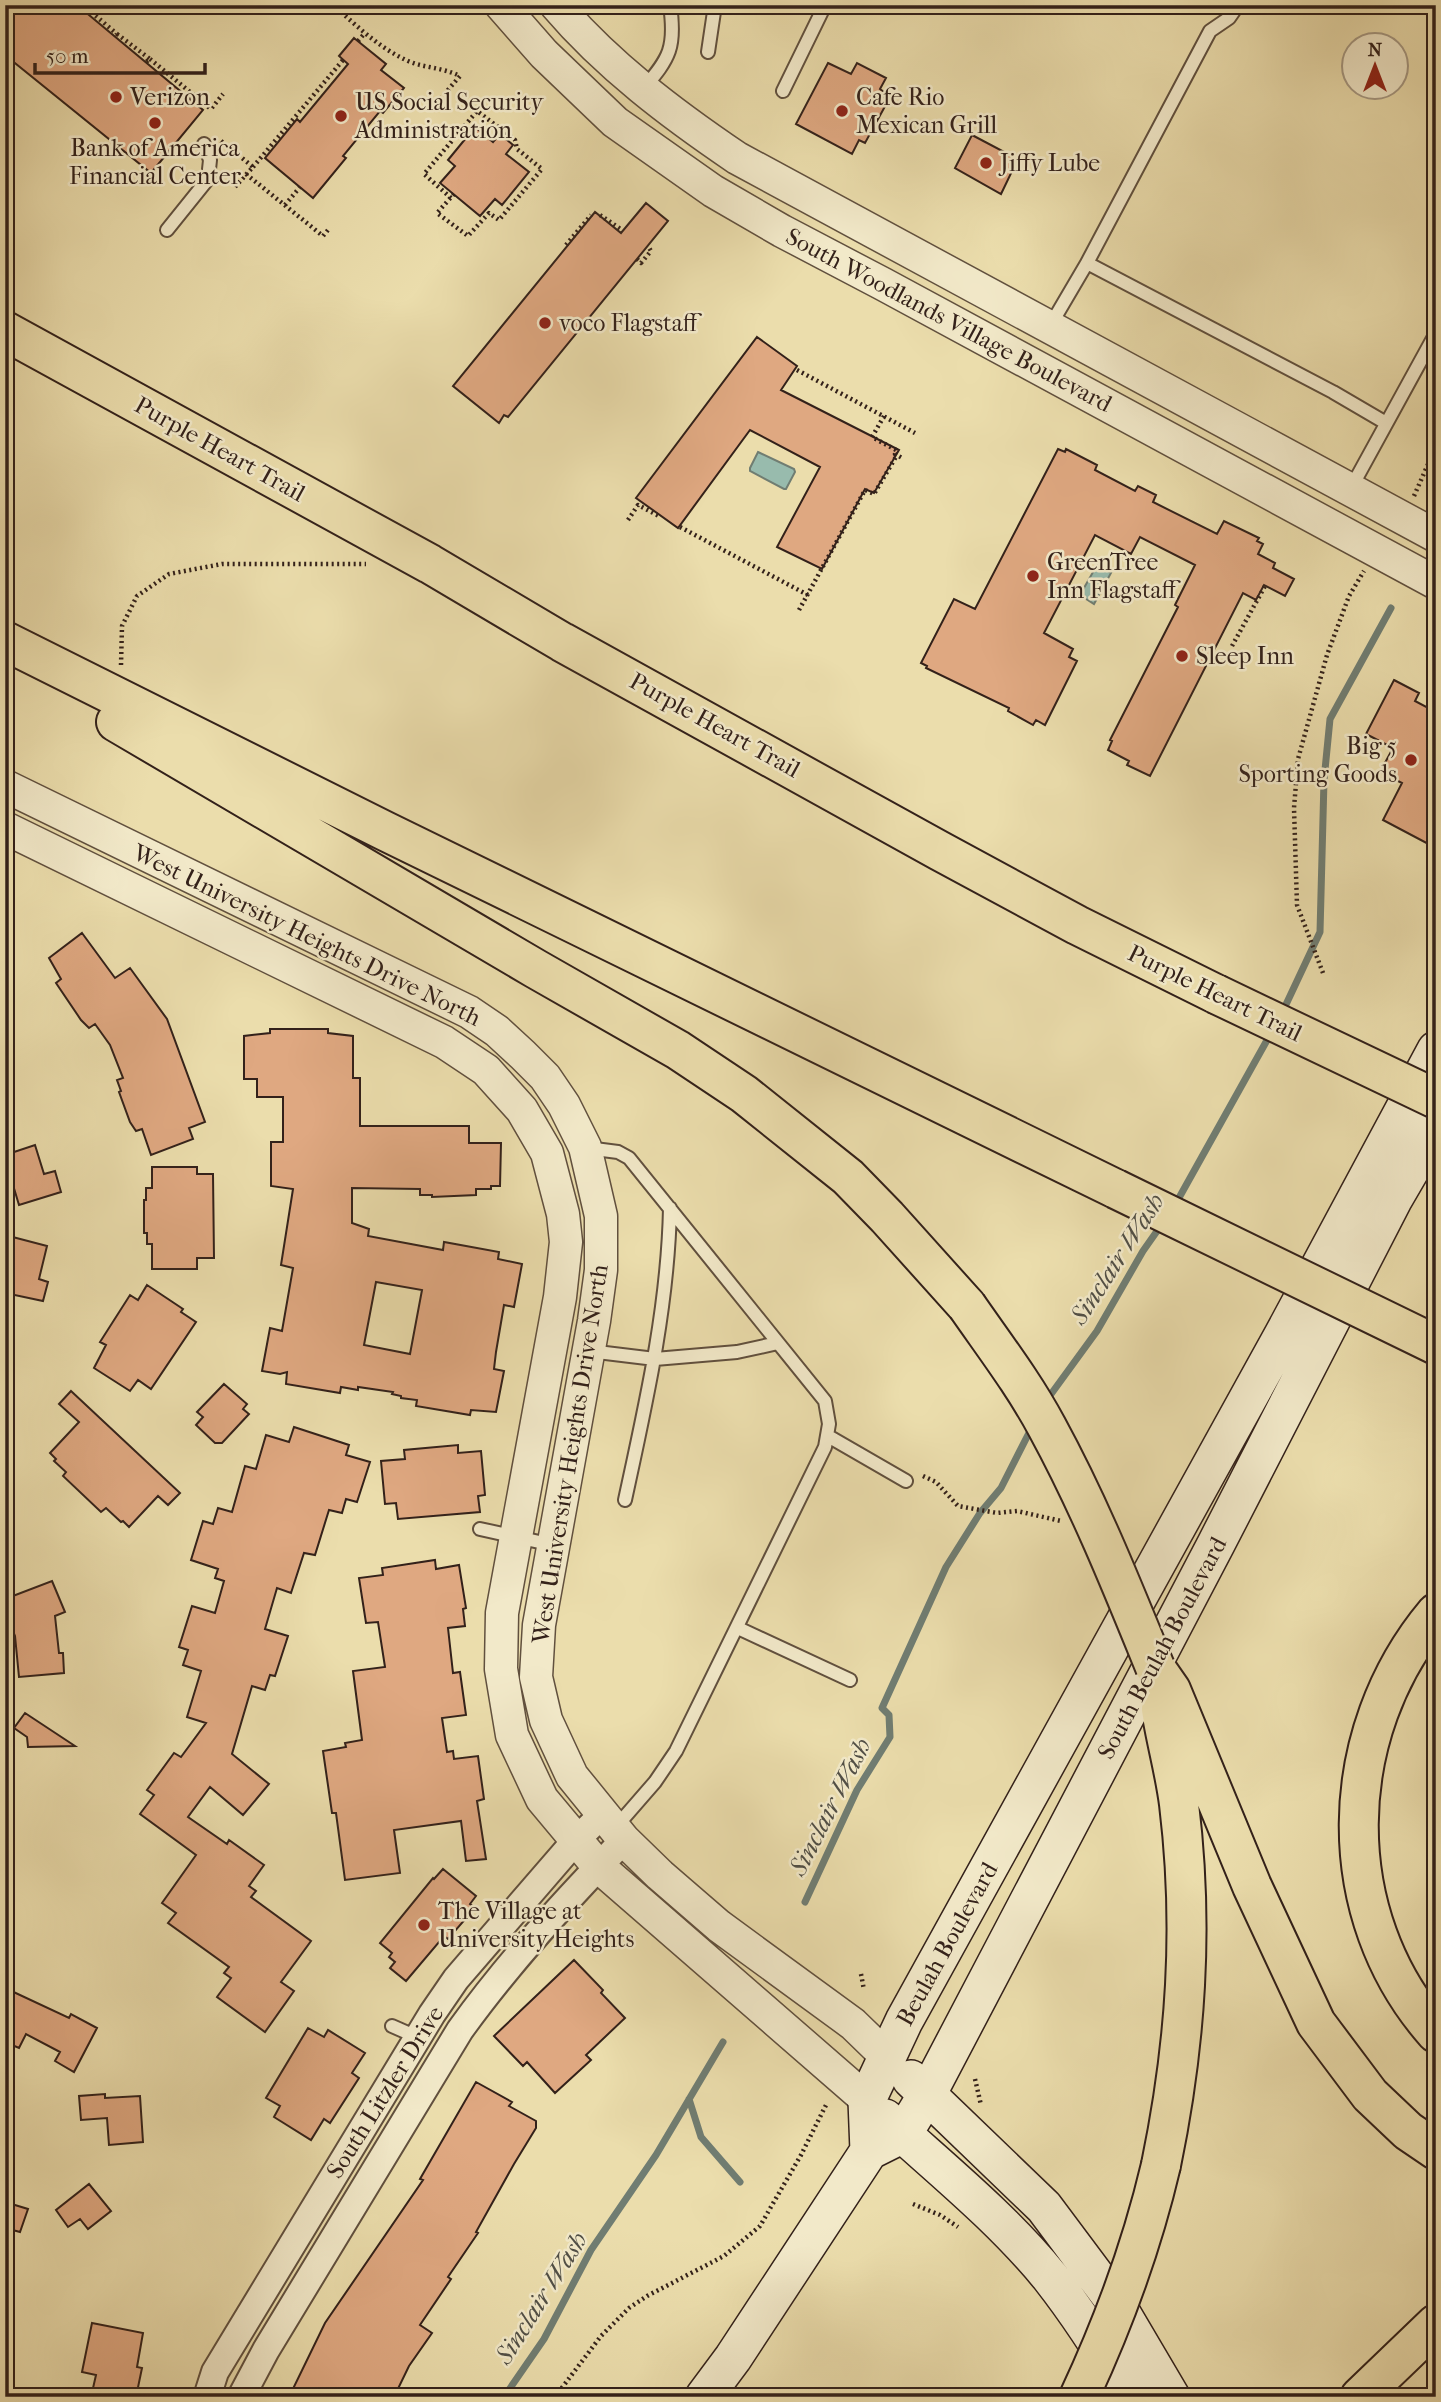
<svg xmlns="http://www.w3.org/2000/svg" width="1441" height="2402" font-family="'IM FELL French Canon',serif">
	<rect width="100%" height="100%" fill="#ebddac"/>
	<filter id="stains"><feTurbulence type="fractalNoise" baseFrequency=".00286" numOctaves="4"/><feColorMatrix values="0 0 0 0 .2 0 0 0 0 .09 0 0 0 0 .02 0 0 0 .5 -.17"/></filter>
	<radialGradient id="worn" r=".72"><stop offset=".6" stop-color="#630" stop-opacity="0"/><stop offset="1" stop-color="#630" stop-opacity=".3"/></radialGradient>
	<!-- water -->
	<path fill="#98bbad" stroke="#707d72" stroke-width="2" d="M758 452 794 469 795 472 786 489H784L750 471V468Z
		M1097 565 1111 573 1094 604 1080 595Z"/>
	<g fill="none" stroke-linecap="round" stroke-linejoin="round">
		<!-- stream -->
		<path stroke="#707d72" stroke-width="7" d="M1282 1013 1320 932 1324 780 1330 719 1391 608
			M1175 1205 1271 1033
			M1046 1401 1097 1331 1143 1251 1162 1224
			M805 1902 857 1790 890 1737 889 1715 882 1708 946 1567 980 1513 1001 1488 1032 1427
			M689 2099 701 2137 740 2182
			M504 2397 544 2339 591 2250 656 2155 723 2042"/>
	</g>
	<!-- building -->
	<path fill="#dfa881" stroke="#33211a" stroke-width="2" fill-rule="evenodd" d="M5 5H77L203 110 151 173 5 55Z
		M354 38 386 64 381 70 404 88 383 113 380 111 343 156 346 158 313 198 265 158 297 119 300 122 348 64 339 56Z
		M828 63 851 74 857 63 886 78 880 89 884 92 882 96 889 99 865 143 859 140 852 154 796 124Z
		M475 127 493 142 500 134 513 145 506 154 529 172 502 205 495 199 480 216 440 183 455 166 448 160Z
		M972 135 1010 155 1013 160 1015 165 1001 194 955 168Z
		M646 203 668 221 508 417 504 415 499 423 453 386 595 212 621 233Z
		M757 337 797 366 781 390 899 450 874 493 865 489 822 569 777 547 820 467 750 430 678 528 636 498Z
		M1058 449 1065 452 1066 449 1097 465 1095 470 1135 491 1138 486 1156 495 1153 502 1217 534 1224 521 1259 538 1257 541 1263 544 1258 554 1275 563 1273 568 1294 579 1285 596 1264 585 1256 600 1243 593 1150 776 1127 765 1129 761 1108 750 1112 741 1110 740 1178 607 1175 605 1195 565 1140 537 1131 554 1095 535 1044 633 1073 649 1069 657 1077 661 1045 725 1036 720 1033 725 1008 711 1009 708 926 668 927 666 921 663 954 599 975 609Z
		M1394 680 1419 693 1415 701 1436 712V848L1383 820 1402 783 1380 772 1393 748 1366 734Z
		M82 933 115 978 130 968 167 1019 205 1122 189 1128 193 1139 151 1155 142 1129 136 1131 130 1122 119 1092 121 1091 117 1080 123 1078 110 1045 95 1024 89 1028 81 1020 56 983 61 979 49 958Z
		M270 1029H328V1033L353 1036V1078H360V1126H469V1143H501L500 1186H491V1189H476V1195L432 1197V1195H420V1189L352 1188V1223L369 1229 368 1236 443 1250 444 1242 499 1252 498 1259 522 1264 514 1307 504 1305 496 1352 494 1369 504 1371 496 1412 471 1410 470 1415 416 1406 417 1400 401 1398V1396L392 1394 393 1392 358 1387V1390L341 1387 340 1393 286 1384 287 1372 280 1374 262 1371 270 1328 282 1331 293 1268 281 1265 293 1189 271 1186V1142H283V1097H257V1079H244V1036L270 1033ZM376 1282 422 1290 410 1354 364 1345Z
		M35 1145 44 1174 55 1171 61 1192 19 1205 10 1175 5 1176V1155Z
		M152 1167H197V1174H213L214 1258H197V1269H152V1244H147V1233H144V1200H146V1188H152Z
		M5 1235 47 1246 39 1279 48 1282 43 1301 5 1293Z
		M147 1285 183 1309 181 1312 196 1322 151 1389 138 1380 130 1391 94 1368 106 1345 100 1342 130 1295 138 1300Z
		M224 1384 247 1404 243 1409 249 1414 222 1443H215L196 1425 203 1417 197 1412Z
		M71 1391 180 1493 168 1505 158 1496 129 1527 123 1521 121 1522 106 1508 101 1512 63 1476 66 1472 54 1461 56 1459 50 1453 79 1422 59 1404Z
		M294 1427 349 1445 346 1455 370 1462 357 1502 346 1499 342 1513 329 1510 315 1555 304 1553 291 1593 277 1588 265 1629 288 1636 275 1676 270 1675 265 1690 252 1686 232 1754 269 1784 243 1815 210 1787 188 1817 227 1844 229 1840 264 1865 249 1886 256 1891 251 1897 311 1941 281 1982 294 1991 265 2032 217 1997 231 1978 224 1973 229 1967 168 1923 176 1913 162 1903 196 1855 140 1814 154 1795 147 1790 174 1753 181 1757 206 1723 187 1717 201 1671 183 1665 188 1650 179 1647 192 1606 215 1613 224 1581 215 1578 218 1569 191 1560 203 1521 213 1524 218 1508 232 1512 245 1466 256 1469 266 1435 289 1442Z
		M458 1445V1453L481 1451 485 1495 478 1496 480 1512 398 1519 396 1503 385 1504 381 1461 405 1459 404 1450Z
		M435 1560 436 1569 459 1565 466 1608 463 1609 465 1626 448 1628 453 1673 460 1672 466 1715 442 1718 447 1752 453 1751 454 1759 478 1756 484 1799 477 1801 486 1859 466 1861 461 1821 394 1830 400 1873 345 1880 336 1813H332L323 1751 346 1747 345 1743 362 1740 353 1671 385 1667 378 1622 366 1623 359 1578 383 1575 382 1568Z
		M52 1581 65 1612 55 1616 59 1653H63L64 1673 19 1677 15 1636 5 1611V1599Z
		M25 1713 75 1746 28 1747 27 1737 14 1728Z
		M443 1869 476 1896 470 1904 475 1908 448 1939 444 1936 406 1981 390 1968 395 1962 389 1957 392 1953 380 1943 433 1878 434 1879Z
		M574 1960 603 1990 601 1993 625 2018 586 2055 591 2060 555 2093 527 2062 523 2066 494 2036Z
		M5 1988 69 2018 71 2014 97 2028 74 2072 55 2061 60 2052 26 2034 19 2048 5 2042Z
		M308 2028 324 2037 328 2030 365 2053 352 2073 359 2078 330 2123 324 2119 311 2140 274 2117 280 2106 266 2098Z
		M476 2082 512 2102 509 2106 536 2121V2128L514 2164 476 2232 478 2233 448 2277 451 2279 420 2325 432 2333 409 2366 394 2397H289L325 2323 423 2180 420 2179Z
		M105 2094V2098L140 2096 143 2142 109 2145 107 2118 81 2120 79 2096Z
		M89 2184 111 2211 88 2229 80 2219 68 2227 56 2210Z
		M5 2202 28 2209 20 2232 5 2228Z
		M92 2323 143 2333 137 2367 142 2368 136 2397H91L96 2375 82 2372Z"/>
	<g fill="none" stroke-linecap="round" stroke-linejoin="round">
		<!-- service casing -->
		<g stroke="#61503e" stroke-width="16">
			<path id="service" d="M708 52 715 5
				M643 89C670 58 676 47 670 5
				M783 91 825 5
				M167 230 208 179 210 160 204 144
				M1087 263 1333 392 1386 423
				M1050 326 1087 263 1210 31 1229 18 1238 5
				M1351 488 1436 333
				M587 1148 618 1152 629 1158 825 1401 829 1424 825 1447 676 1751 655 1782 615 1828
				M589 1351 655 1359 737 1352 778 1343
				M828 1436 906 1481
				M625 1500C646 1403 668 1307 670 1208
				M480 1529 553 1545
				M738 1628 850 1680
				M392 2026 417 2037"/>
		</g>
		<!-- minor casing -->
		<g stroke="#61503e" stroke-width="30">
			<path id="minor" d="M207 2397 215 2372 432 2014 456 1979 576 1840 603 1814
				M241 2397 266 2350 460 2030C508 1963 567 1899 624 1840"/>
		</g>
		<!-- tertiary casing -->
		<g stroke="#61503e" stroke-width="35">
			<path id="tertiary" d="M501 5 544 54 615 122 713 191 782 231 883 284 1436 583
				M556 5C607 65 672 114 737 158L1436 536
				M5 786 469 1012 497 1031 523 1055 545 1077 564 1105 585 1147 601 1216V1270L594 1321 539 1625 536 1677 546 1720 572 1776 624 1840 660 1875 719 1926 853 2024 887 2057
				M5 828 444 1042 486 1070 522 1110 547 1153 563 1214 566 1242 560 1297 502 1613 501 1669 512 1735 542 1799 598 1866 867 2100"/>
		</g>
		<!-- secondary casing -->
		<g stroke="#33211a" stroke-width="40">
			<path id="secondary" d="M911 2079 1044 2207 1115 2302 1171 2397
				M885 2118C941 2169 1002 2218 1050 2277 1079 2314 1106 2356 1130 2397
				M869 2151 903 2134 928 2093 1216 1544 1393 1200 1436 1126
				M704 2397 733 2358 869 2151 867 2100 904 2021 1283 1335 1436 1050"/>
		</g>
		<!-- motorway casing -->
		<g stroke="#33211a" stroke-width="42">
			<path id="motorway" d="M5 331 430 564 562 642 940 851 1077 925 1216 994
				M5 641 385 831 1116 1189
				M116 722 536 969 678 1050 744 1094 848 1177 887 1217 967 1306
				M1436 1613C1335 1733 1331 1915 1436 2033
				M1155 1667 1171 1690 1252 1886 1316 2023 1370 2095 1408 2131 1436 2150
				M1161 1709C1166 1741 1175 1772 1179 1804 1194 1927 1186 2044 1161 2165
				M1360 2397 1436 2324"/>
		</g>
		<!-- path -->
		<path stroke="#33211a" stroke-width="4.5" stroke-dasharray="2 3.5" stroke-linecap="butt" d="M83 5 117 34 115 37
			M333 5C356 25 379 48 408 61 424 68 441 67 460 76L441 98
			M1351 5V10
			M1417 5V6
			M117 34 150 59 146 62
			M358 41 365 33
			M150 59 195 96 192 99
			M195 96 211 109 223 94
			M221 141 253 167 234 188
			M253 167 343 60
			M246 174 323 236 328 230
			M454 194 437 213 468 236 489 213 499 220 542 169 517 149 515 140 510 136 507 140
			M451 198 424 174 477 111 510 136
			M285 205 300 187
			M600 215 622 230
			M566 245 591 215
			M637 259 641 263 651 251 648 246
			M797 370 915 433
			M884 416 872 437 896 450 895 454 904 459
			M1414 496 1436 446
			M628 520 638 505 659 516
			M680 527 808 595
			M799 610 865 490 874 494 897 455
			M1232 646 1265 586
			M121 665 122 626 137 596 169 574 222 564H366
			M1323 973 1297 905 1294 808 1298 759 1327 655 1349 596 1364 571
			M923 1476 936 1482 958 1506 997 1513 1017 1511 1061 1521
			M861 1974 864 1990
			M975 2079 981 2105
			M913 2204 940 2215 958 2227
			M555 2397 601 2336 629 2308 647 2296 724 2256 760 2226 801 2155 827 2103"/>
		<!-- service -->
		<use href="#service" stroke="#f2e9c9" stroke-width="12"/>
		<!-- minor -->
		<use href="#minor" stroke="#f2e9c9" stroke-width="26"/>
		<!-- tertiary -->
		<use href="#tertiary" stroke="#f2e9c9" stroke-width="32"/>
		<!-- secondary -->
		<use href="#secondary" stroke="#f2e9c9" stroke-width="37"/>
		<!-- motorway -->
		<use href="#motorway" stroke="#ebddac" stroke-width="38"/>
		<!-- motorway-bridge casing -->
		<g stroke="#33211a" stroke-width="42" stroke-linecap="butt">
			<path id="motorway-bridge" d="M1216 994 1436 1099
				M1116 1189 1436 1345
				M967 1306C994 1345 1024 1384 1047 1427 1089 1504 1122 1586 1155 1667
				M1079 2397C1114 2322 1142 2246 1161 2165"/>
		</g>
		<!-- motorway-bridge -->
		<use href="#motorway-bridge" stroke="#ebddac" stroke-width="38"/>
	</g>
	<!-- markers -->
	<g fill="#8f2418" stroke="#f2e9c9" stroke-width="2.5">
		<circle cx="116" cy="97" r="7"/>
		<circle cx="842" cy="111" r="7"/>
		<circle cx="341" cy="116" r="7"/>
		<circle cx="155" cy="123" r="7"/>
		<circle cx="986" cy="163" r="7"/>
		<circle cx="545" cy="323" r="7"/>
		<circle cx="1033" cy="576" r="7"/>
		<circle cx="1182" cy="656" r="7"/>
		<circle cx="1411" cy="760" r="7"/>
		<circle cx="424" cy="1925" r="7"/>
	</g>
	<g text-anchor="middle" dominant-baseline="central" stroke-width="5" stroke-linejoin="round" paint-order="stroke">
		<!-- poi labels -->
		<g font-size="24" fill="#33211a" stroke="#f2e9c9" text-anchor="start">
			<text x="130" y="97">Verizon</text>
			<text x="856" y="97">Cafe Rio<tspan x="856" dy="28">Mexican Grill</tspan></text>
			<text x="355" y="102">US Social Security<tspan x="355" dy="28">Administration</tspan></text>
			<text x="155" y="148" text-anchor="middle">Bank of America<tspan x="155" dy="28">Financial Center</tspan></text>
			<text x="1000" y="163">Jiffy Lube</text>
			<text x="559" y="323">voco Flagstaff</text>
			<text x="1047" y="562">GreenTree<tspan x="1047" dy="28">Inn Flagstaff</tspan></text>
			<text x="1196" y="656">Sleep Inn</text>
			<text x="1397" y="746" text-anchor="end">Big 5<tspan x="1397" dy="28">Sporting Goods</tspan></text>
			<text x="438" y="1911">The Village at<tspan x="438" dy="28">University Heights</tspan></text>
		</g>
		<!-- street labels -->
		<g font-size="24" fill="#33211a" stroke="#f2e9c9">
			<text transform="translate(949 320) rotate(28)">South Woodlands Village Boulevard</text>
			<text transform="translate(220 449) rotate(29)">Purple Heart Trail</text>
			<text transform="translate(715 725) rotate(29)">Purple Heart Trail</text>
			<text transform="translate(307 935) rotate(26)">West University Heights Drive North</text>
			<text transform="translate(1215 993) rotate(26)">Purple Heart Trail</text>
			<text transform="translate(570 1454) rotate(-81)">West University Heights Drive North</text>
			<text transform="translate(1162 1648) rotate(-62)">South Beulah Boulevard</text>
			<text transform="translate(947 1944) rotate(-61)">Beulah Boulevard</text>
			<text transform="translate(385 2092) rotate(-58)">South Litzler Drive</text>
		</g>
		<!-- water labels -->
		<g font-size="26" font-style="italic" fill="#514f46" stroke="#f2e9c9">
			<text transform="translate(1117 1259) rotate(-57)">Sinclair Wash</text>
			<text transform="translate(830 1807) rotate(-63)">Sinclair Wash</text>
			<text transform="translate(541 2298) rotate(-58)">Sinclair Wash</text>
		</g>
	</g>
	<!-- margin -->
	<rect width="1441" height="2402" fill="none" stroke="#ebddac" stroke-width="28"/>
	<rect x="7" y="7" width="1427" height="2388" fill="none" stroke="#33211a" stroke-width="3.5"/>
	<rect x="14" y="14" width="1413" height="2374" fill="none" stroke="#33211a" stroke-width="2"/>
	<!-- north arrow -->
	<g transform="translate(1375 66)"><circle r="33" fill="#f2e9c9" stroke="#a69983" stroke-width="2"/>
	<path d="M0-5L12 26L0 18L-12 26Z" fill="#8f2418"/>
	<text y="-10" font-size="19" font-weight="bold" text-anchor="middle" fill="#33211a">N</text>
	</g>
	<!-- scale -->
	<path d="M35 63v10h170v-10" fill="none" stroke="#33211a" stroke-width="3.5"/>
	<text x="46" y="63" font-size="21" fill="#33211a" stroke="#f2e9c9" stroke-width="5" paint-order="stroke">50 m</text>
	<rect width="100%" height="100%" filter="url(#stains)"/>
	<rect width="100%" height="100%" fill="url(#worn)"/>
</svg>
